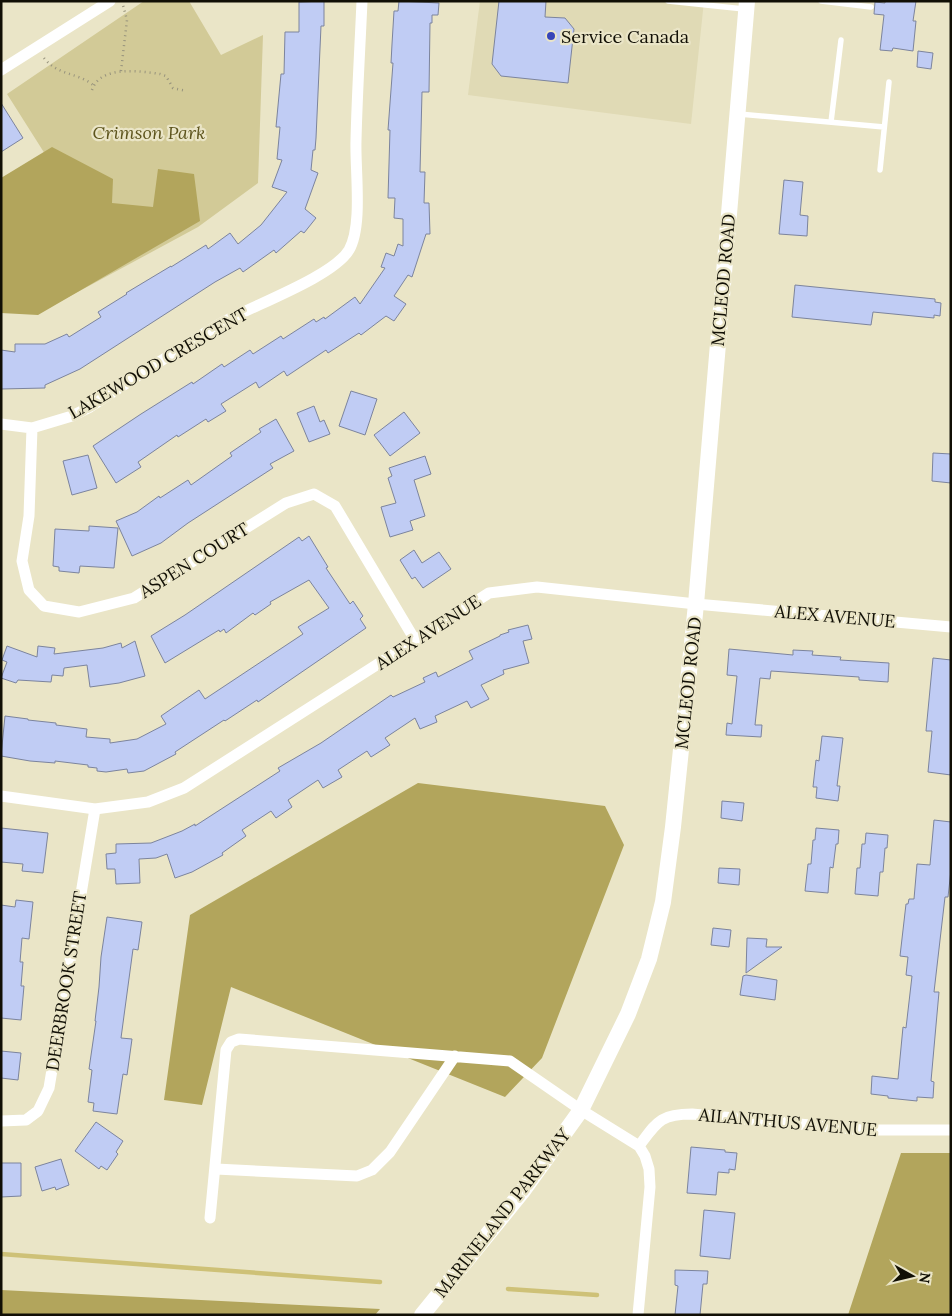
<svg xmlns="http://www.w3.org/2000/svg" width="952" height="1316" font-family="Lora,serif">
	<rect width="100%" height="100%" fill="#eae5c7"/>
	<!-- built -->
	<path fill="#e0dab5" d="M480 1H704L691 124 468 95Z"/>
	<!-- green -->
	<path fill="#d2ca97" d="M144 1H189L221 55 263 35 258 183 198 227 37 314 1 185 45 154 7 94Z"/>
	<!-- forest -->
	<path fill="#b2a55c" d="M52 147 113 179 112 203 153 207 158 169 194 174 200 221 38 315 1 313V178Z
		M418 783 605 806 624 845 542 1058 505 1097 231 987 202 1105 164 1100 190 915Z
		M901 1153H951V1315H848Z
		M1 1290 380 1309 375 1315H1Z"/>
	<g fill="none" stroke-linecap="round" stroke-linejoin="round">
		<!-- stream -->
		<path stroke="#cec177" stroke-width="4.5" d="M1 1254 380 1282
			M508 1289 597 1295"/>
	</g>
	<!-- building -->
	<path fill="#c0ccf4" stroke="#7c849d" d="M324 1V26H321L316 138 315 150H313L311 170 318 173 305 209 316 218 304 233 301 231 276 253 274 250 243 272 240 268 215 282 80 369 45 385V388L1 389V350L15 352V344H45L67 334 69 337 101 317 98 312 127 294 126 293 171 266V267L206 245 208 249 230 233 238 244 261 225 287 192 272 187 282 160 277 159 280 127H276L281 74H284L285 32H299V2Z
		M399 1 439 3 438 15H432V23H430L429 92H422L420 172H425L424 203H429L430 234H426L412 277 408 275 394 296 406 304 394 321 386 316 361 335 359 333 328 353 326 350 287 376 284 371 259 388 256 382 221 404 226 411 208 422 206 419 178 437 177 435 138 462 141 467 116 483 93 446 141 414 192 382 193 384 222 364 224 367 250 350 253 354 281 336 283 339 314 319 316 322 324 317 325 319 355 297 360 304 385 268 381 267 386 253 394 256 398 244 403 246V219L394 218 395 198H388L390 130H388L393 63H391L392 44 394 11H398Z
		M499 1H546L545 17 565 18 574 29 568 83 501 76 492 64Z
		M885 1H916L913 21H916L913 51 893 48 892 51 880 50 884 15 874 14 875 2 885 3Z
		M918 51 933 53 931 69 917 67Z
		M1 103 23 138 1 152Z
		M784 180 803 182 800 215 808 216 807 236 779 234Z
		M795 285 935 299V302L941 303 940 316 934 315V318L873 312 871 325 792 317Z
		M351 391 377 399 365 435 339 426Z
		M314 406 320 422 324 420 330 434 309 442 297 413Z
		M404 412 420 433 390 456 374 435Z
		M276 419 294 451 270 464 273 468 188 523 161 543 132 556 116 521 137 512 159 496 160 498 188 480 191 485 232 456 230 453 261 432 259 429Z
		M933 453 951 454V483L932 481Z
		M88 455 97 488 72 495 63 461Z
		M425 456 431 474 414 480 425 516 410 521 413 530 390 537 381 507 396 503 388 478 392 476 389 468Z
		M89 526 118 528 114 568 80 566 79 573 59 571V567L53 566 55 529 89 531Z
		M309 536 328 567 326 568 350 604 353 601 363 616 360 619 366 628 258 702 257 700 225 721 224 720 175 752 176 754 144 771 128 773 127 769 106 772 97 771V768L88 767V765L55 761V763L30 761 1 756 5 716 28 719V720L56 723V725L87 729 86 737 110 739V743L137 739 166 724 161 716 199 690 205 699 303 634 298 627 329 608 309 580 270 602 271 604 255 615 253 613 226 633 224 629 220 632 219 630 165 663 151 636 185 615 299 537 302 541Z
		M414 550 422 563 439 552 451 569 423 588 415 577 412 579 400 560Z
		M528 625 532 639 523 641 529 663 503 670 504 674 481 685 489 699 471 708 467 701 435 716 437 722 420 729 415 718 385 738 390 745 371 757 367 751 338 770 342 777 323 788 318 780 288 800 292 807 276 818 271 811 242 830 246 836 222 853 223 855 192 872 175 878 167 854 156 858 139 859 140 883 116 884 115 869H107L106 854 116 853V844L151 843 182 831 195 824V826L280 771 278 768 321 743 391 695 393 697 425 682 423 678 436 672 438 677 473 659 469 651 500 636V635L509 632 508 630Z
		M135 641 145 676 119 683 90 687 87 665 64 668 63 676 52 675 51 682 18 680 16 683 1 678 7 662 2 660 7 646 37 657 38 646 55 648 54 654 103 648 121 643 122 648Z
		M729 649 793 655V650L813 651 812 655 841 657 840 660 889 663 888 682 859 680V677L771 671 770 679 760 678 755 725H762L761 737 726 735 727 723 732 724 737 676 727 675Z
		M933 658 951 660V775L928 772 932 731H926Z
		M822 736 843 738 837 786H840L838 801 816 798 817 787H813L816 760 819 761Z
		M722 801 744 803 742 821 721 818Z
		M934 820 951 822V870L948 897H945L934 992H939L931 1081 934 1082 933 1098 917 1097V1101L888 1098V1096L871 1094 872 1076 898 1079 903 1027 906 1028 912 976 906 975 908 957 900 956 906 904H908L909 899H914L917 864 930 865Z
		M1 828 48 833 43 873 22 871 23 864 1 862Z
		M816 828 839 830 838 844H836L833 868 830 867 828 893 805 891 808 864H811L813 840H815Z
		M866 833 888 835 887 848H885L883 872H880L878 896 855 894 857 868H860L862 844H865Z
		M719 868 740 869 739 885 718 883Z
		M16 900 33 902 29 939 22 938 20 962H23L21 986H24L21 1020 1 1018V905L15 907Z
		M107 917 142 922 138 950 133 949 121 1038 132 1039 127 1075 123 1074 117 1114 93 1111 94 1103 88 1102 92 1070 89 1069 96 1021H95L99 987 101 957Z
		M713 928 731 930 729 947 711 945Z
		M747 938 767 939 766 947H782L746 973Z
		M746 975 777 980 775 1000 740 995 743 976Z
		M1 1051 21 1053 18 1080 1 1078Z
		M96 1122 123 1141 116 1152 118 1154 107 1170 101 1166 99 1169 75 1151Z
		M691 1147 725 1150V1152L737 1153 735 1170 729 1169V1173L718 1172 716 1195 687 1193Z
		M61 1159 69 1185 56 1190 55 1187 42 1191 35 1167Z
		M1 1163H21V1196L1 1197Z
		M704 1210 735 1213 730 1259 700 1256Z
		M675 1270 708 1271 707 1284H703L700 1315H675L678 1286 675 1285Z"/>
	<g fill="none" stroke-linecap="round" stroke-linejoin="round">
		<!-- path -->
		<path stroke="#97937d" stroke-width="2.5" stroke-dasharray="1 4" stroke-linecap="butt" d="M44 58C58 76 77 72 93 85
			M121 71 127 20 123 5
			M92 90C100 65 140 71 160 74L166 76 173 88 186 91"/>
		<!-- service -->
		<path stroke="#fff" stroke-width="5.5" d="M668 1 744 9
			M821 1 871 7
			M739 114 884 127
			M831 122 841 40
			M880 170 889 82"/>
		<!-- minor -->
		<path stroke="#fff" stroke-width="11" d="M1 70 110 1
			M1 424 32 428 72 416 90 407C133 379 175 351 218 325 248 307 332 278 349 250 363 226 355 170 356 141 357 95 360 48 362 1
			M32 428 29 516 22 561 29 590 44 606 79 612 134 598 286 503 314 494 335 506 415 640
			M1 796 95 809 148 802 184 788 489 593 537 587 696 604 951 627
			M1 1121 26 1120 38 1111 49 1088 95 809
			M639 1146C657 1122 660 1114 692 1114L864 1130H951
			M216 1169 357 1176 372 1170 390 1152 455 1056
			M210 1218 226 1050 231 1042 239 1039 510 1061 581 1110 639 1146 645 1156 649 1169 650 1187 638 1315"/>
		<!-- secondary -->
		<path stroke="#fff" stroke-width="16" d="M422 1315 522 1192 581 1110 628 1014 649 959 663 902 673 827 696 604 747 1"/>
	</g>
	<!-- markers -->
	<circle fill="#3745b8" stroke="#eae5c7" stroke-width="2" cx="551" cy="36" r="5"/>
	<g text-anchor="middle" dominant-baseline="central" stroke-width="4.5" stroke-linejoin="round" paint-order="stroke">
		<!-- poi labels -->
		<g font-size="18" fill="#110f05" stroke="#eae5c7" text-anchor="start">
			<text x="561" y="36">Service Canada</text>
		</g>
		<!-- park labels -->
		<g font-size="18" font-style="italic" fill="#5d541c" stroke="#eae5c7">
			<text x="149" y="132">Crimson Park</text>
		</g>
		<!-- street labels -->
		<g font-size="18" fill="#110f05" stroke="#eae5c7">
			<text transform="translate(723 280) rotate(-85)">MCLEOD ROAD</text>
			<text transform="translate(158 363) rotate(-30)">LAKEWOOD CRESCENT</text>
			<text transform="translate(194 560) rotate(-32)">ASPEN COURT</text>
			<text transform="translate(835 616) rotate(5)">ALEX AVENUE</text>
			<text transform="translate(428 632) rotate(-33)">ALEX AVENUE</text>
			<text transform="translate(688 683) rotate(-84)">MCLEOD ROAD</text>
			<text transform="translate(66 981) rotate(-81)">DEERBROOK STREET</text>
			<text transform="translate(788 1122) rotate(5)">AILANTHUS AVENUE</text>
			<text transform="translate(502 1213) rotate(-52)">MARINELAND PARKWAY</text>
		</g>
	</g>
	<!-- border -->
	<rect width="952" height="1316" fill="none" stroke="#110f05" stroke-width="5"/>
	<!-- north arrow -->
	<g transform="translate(912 1276) rotate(98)" stroke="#eae5c7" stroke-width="4" paint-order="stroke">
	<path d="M0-4L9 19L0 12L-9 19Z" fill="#110f05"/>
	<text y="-8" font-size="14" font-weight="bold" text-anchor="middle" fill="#110f05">N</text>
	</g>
</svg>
